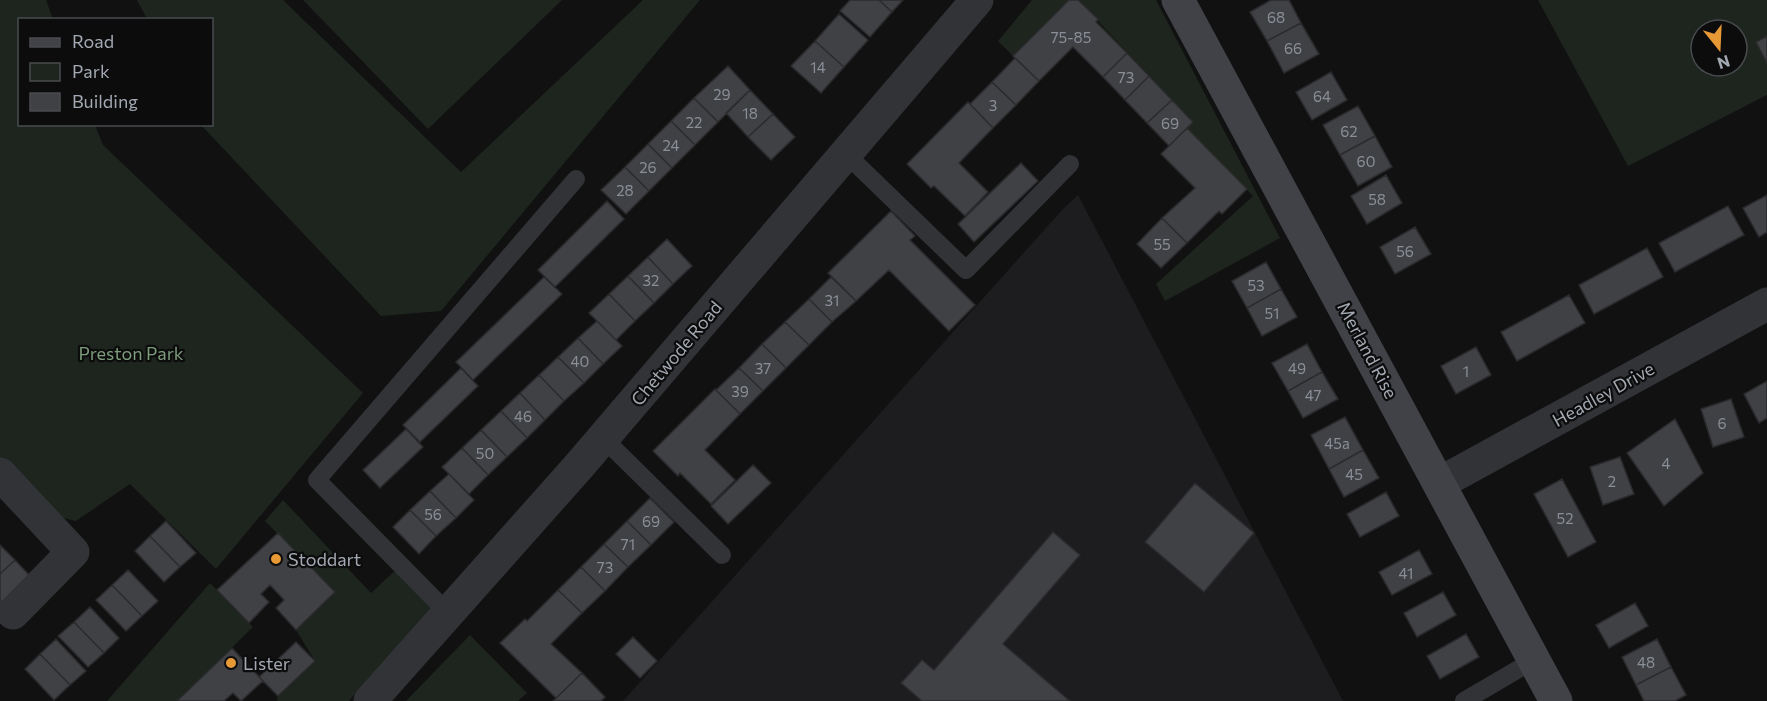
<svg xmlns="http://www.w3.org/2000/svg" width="1767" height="701" font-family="Commissioner,sans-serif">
	<rect width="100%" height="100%" fill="#111112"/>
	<!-- built -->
	<path fill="#1d1d1f" d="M1078 195 1343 701H623L1063 209Z"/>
	<!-- green -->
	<path fill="#1d251e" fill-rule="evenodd" d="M0 0H46L53 19 20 20V124L95 125 103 145 363 393 216 569 130 484 76 521 33 511 0 475Z
		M137 0H283L461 172 643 0H700L441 311 381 316 201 125 212 124V20L147 19Z
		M303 0H562L428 129Z
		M1032 0H1069L1015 58 998 41Z
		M1078 0H1156L1280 238 1165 301 1156 284 1253 196 1187 128 1193 122Z
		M1538 0H1767V95L1628 166ZM1701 30H1737V66H1701Z
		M283 500 371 593 401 565 437 602 349 701H277L278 696 315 661 296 630 335 592 265 521Z
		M210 583 253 627 177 701H107Z
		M470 635 527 693 518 701H406Z"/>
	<!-- building -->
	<path fill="#404145" stroke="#2b2b2e" stroke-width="1.5" d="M850 0H879L892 12 870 37 840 11Z
		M879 0H903L892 12Z
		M1069 0H1078L1098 19 1096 22 1127 53 1103 77 1073 47 1039 81 1013 56Z
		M1271 0H1289L1301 23 1267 41 1250 12Z
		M839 14 868 40 844 67 815 41Z
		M1301 23 1319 54 1284 73 1267 41Z
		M1767 36V63L1756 42Z
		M815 41 844 67 821 93 791 66Z
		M1127 53 1149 76 1125 100 1103 77Z
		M1015 58 1039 81 1016 105 992 82Z
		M728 66 750 90 718 122 694 98Z
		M1331 72 1347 100 1312 120 1296 92Z
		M1149 76 1172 100 1147 123 1125 100Z
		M992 82 1016 105 993 128 970 104Z
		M750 90 773 114 748 137 726 113Z
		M694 98 718 122 695 145 671 121Z
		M1172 100 1193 122 1169 146 1147 123Z
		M968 102 993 128 959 163 988 192 965 216 934 186 931 188 907 164Z
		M1358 106 1375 136 1340 155 1323 125Z
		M773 114 795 137 771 160 748 137Z
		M671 121 695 145 672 168 648 144Z
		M1187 128 1247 189 1222 214 1219 211 1187 243 1162 218 1195 188 1161 154Z
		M1375 136 1392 167 1358 186 1340 155Z
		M648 144 672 168 649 191 625 167Z
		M1021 163 1038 181 974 242 958 224Z
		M625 167 649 191 626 214 601 190Z
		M1386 175 1402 203 1367 224 1351 196Z
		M1767 195V232L1759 237 1743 208Z
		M607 201 624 219 555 287 538 270Z
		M1728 206 1744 235 1675 272 1659 243Z
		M891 211 915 236 910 240 975 305 949 331 889 270 856 301 828 273Z
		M1162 218 1187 243 1161 268 1137 244Z
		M1415 227 1431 254 1395 274 1380 247Z
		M667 239 692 266 673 284 648 257Z
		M1647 248 1663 277 1594 314 1579 285Z
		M648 257 673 284 654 303 628 276Z
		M1266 262 1281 289 1247 308 1232 281Z
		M628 276 654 303 635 321 609 294Z
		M544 277 562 294 473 380 456 362Z
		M831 277 856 301 832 322 809 299Z
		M1281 289 1297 317 1262 336 1247 308Z
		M609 294 635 321 616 340 589 313Z
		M1569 295 1585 323 1517 361 1501 332Z
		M809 299 832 322 809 345 785 322Z
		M597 321 622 346 603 364 578 338Z
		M785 322 809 345 786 368 762 344Z
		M578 338 603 364 584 383 558 357Z
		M762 344 786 368 763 391 739 368Z
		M1307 344 1322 372 1288 391 1272 363Z
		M1476 347 1491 375 1456 394 1441 366Z
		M558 357 584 383 564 401 539 375Z
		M461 368 478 386 420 442 403 425Z
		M739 368 763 391 740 414 716 390Z
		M1322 372 1338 399 1303 418 1288 391Z
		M539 375 564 401 545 420 520 393Z
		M1767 381V418L1759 423 1744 394Z
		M715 389 740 414 705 450 735 480 711 504 680 473 678 476 653 451Z
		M520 393 545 420 527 438 501 411Z
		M1731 399 1744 437 1713 447 1701 409Z
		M501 411 527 438 507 457 481 430Z
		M1345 417 1363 450 1329 469 1311 435Z
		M1675 419 1703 473 1664 506 1627 453Z
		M406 429 423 447 380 488 363 470Z
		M481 430 507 457 488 475 462 448Z
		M462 448 488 475 469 494 442 467Z
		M1363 450 1379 478 1344 497 1329 469Z
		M1620 457 1634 494 1603 505 1590 467Z
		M753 465 771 483 728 524 711 506Z
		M449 474 474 500 456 518 430 491Z
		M1562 479 1596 542 1568 557 1534 494Z
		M1195 483 1254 533 1204 592 1145 542Z
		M430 491 456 518 436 536 410 510Z
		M1386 492 1399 516 1360 537 1347 514Z
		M650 498 674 522 651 545 627 521Z
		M410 510 436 536 419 554 393 527Z
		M166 521 196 553 180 567 150 536Z
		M627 521 651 545 628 567 604 544Z
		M1053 532 1080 555 1003 644 1070 701H922L901 683 922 660 934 670Z
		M278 533 335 592 296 630 276 608 284 600 270 585 261 594 269 602 249 623 217 590Z
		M150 536 180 567 164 582 135 551Z
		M604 544 628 567 605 591 581 567Z
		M0 545 15 560 0 574Z
		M1419 550 1432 574 1392 595 1379 572Z
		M15 560 30 576 0 605V574Z
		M581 567 605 591 582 613 558 590Z
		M128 570 158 601 142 616 112 585Z
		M112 585 142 616 126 631 96 600Z
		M558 590 582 613 551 644 582 673 556 698 500 643 525 619 527 621Z
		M1443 592 1456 615 1417 637 1404 613Z
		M1635 603 1648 626 1609 648 1596 625Z
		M90 607 119 638 104 653 74 622Z
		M74 622 104 653 88 667 58 636Z
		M1466 634 1479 657 1440 679 1427 656Z
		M633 637 657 661 640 678 616 654Z
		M56 639 86 671 70 685 40 654Z
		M1657 639 1671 667 1636 685 1622 657Z
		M296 642 315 661 278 696 259 677Z
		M232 648 263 681 253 690 241 701 233 693 224 701H177Z
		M40 654 70 685 54 700 25 669Z
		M1671 667 1686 695 1675 701H1644L1636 685Z
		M582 673 605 697 601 701H553Z"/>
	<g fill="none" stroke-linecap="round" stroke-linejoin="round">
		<!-- lane -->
		<path stroke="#323337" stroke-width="18" d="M846 154 966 270 1070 164
			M603 438 722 555
			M447 612 317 480 576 179
			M1464 701 1534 660"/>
		<!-- street -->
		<path stroke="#323337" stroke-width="33" d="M0 474 73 552 13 613
			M1440 483 1767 304
			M370 701 579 466 977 0"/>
		<!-- secondary -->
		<path stroke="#404247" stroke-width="33" d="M1178 0 1556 701"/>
	</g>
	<!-- markers -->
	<g fill="#e69935" stroke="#0c0c0d" stroke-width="2">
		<circle cx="276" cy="559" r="6"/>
		<circle cx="231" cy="663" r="6"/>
	</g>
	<g text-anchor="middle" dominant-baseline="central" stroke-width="4.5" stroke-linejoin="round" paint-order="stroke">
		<!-- number labels -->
		<g font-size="15" fill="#8a8f97">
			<text x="1276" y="17">68</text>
			<text x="1071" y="37">75-85</text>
			<text x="1293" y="48">66</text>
			<text x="818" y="67">14</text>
			<text x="1126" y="77">73</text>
			<text x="722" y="94">29</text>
			<text x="1322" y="96">64</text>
			<text x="993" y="105">3</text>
			<text x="750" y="113">18</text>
			<text x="694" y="122">22</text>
			<text x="1170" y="123">69</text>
			<text x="1349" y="131">62</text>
			<text x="671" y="145">24</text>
			<text x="1366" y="161">60</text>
			<text x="648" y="167">26</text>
			<text x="625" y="190">28</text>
			<text x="1377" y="199">58</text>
			<text x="1162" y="244">55</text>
			<text x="1405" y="251">56</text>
			<text x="651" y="280">32</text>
			<text x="1256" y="285">53</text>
			<text x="832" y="300">31</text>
			<text x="1272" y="313">51</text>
			<text x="580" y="361">40</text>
			<text x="763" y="368">37</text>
			<text x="1297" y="368">49</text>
			<text x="1466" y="371">1</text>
			<text x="740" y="391">39</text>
			<text x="1313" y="395">47</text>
			<text x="523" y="416">46</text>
			<text x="1722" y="423">6</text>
			<text x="1337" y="443">45a</text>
			<text x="485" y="453">50</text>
			<text x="1666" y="463">4</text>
			<text x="1354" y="474">45</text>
			<text x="1612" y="481">2</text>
			<text x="433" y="514">56</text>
			<text x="1565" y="518">52</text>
			<text x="651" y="521">69</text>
			<text x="628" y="544">71</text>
			<text x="605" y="567">73</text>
			<text x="1406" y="573">41</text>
			<text x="1646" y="662">48</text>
		</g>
		<!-- street labels -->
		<g font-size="18" fill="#a3a9b2" stroke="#0c0c0d">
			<text transform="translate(1368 350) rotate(62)">Merland Rise</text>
			<text transform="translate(676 353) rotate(-50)">Chetwode Road</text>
			<text transform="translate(1603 394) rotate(-29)">Headley Drive</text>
		</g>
		<!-- park labels -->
		<g font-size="18" fill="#7c9c7b" stroke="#0c0c0d">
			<text x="131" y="353">Preston Park</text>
		</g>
		<!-- poi labels -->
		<g font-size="18" fill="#a3a9b2" stroke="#0c0c0d" text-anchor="start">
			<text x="288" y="559">Stoddart</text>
			<text x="243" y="663">Lister</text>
		</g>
	</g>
	<!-- legend -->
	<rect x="18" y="18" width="195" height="108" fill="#0c0c0d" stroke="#484b4f" stroke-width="1.5"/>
	<rect x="30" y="38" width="30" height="9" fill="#404247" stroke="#484b4f" stroke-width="1.5"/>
	<text x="72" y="48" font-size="18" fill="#a3a9b2">Road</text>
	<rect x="30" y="63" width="30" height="18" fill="#1d251e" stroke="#484b4f" stroke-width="1.5"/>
	<text x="72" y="78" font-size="18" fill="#a3a9b2">Park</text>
	<rect x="30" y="93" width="30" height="18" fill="#404145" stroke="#484b4f" stroke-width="1.5"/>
	<text x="72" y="108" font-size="18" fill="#a3a9b2">Building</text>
	<!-- north arrow -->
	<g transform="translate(1719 48) rotate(162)"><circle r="28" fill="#0c0c0d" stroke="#484b4f" stroke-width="1.5"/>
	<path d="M0-4.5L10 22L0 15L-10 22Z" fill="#e69935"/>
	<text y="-9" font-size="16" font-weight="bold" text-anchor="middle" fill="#a3a9b2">N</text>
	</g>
</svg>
